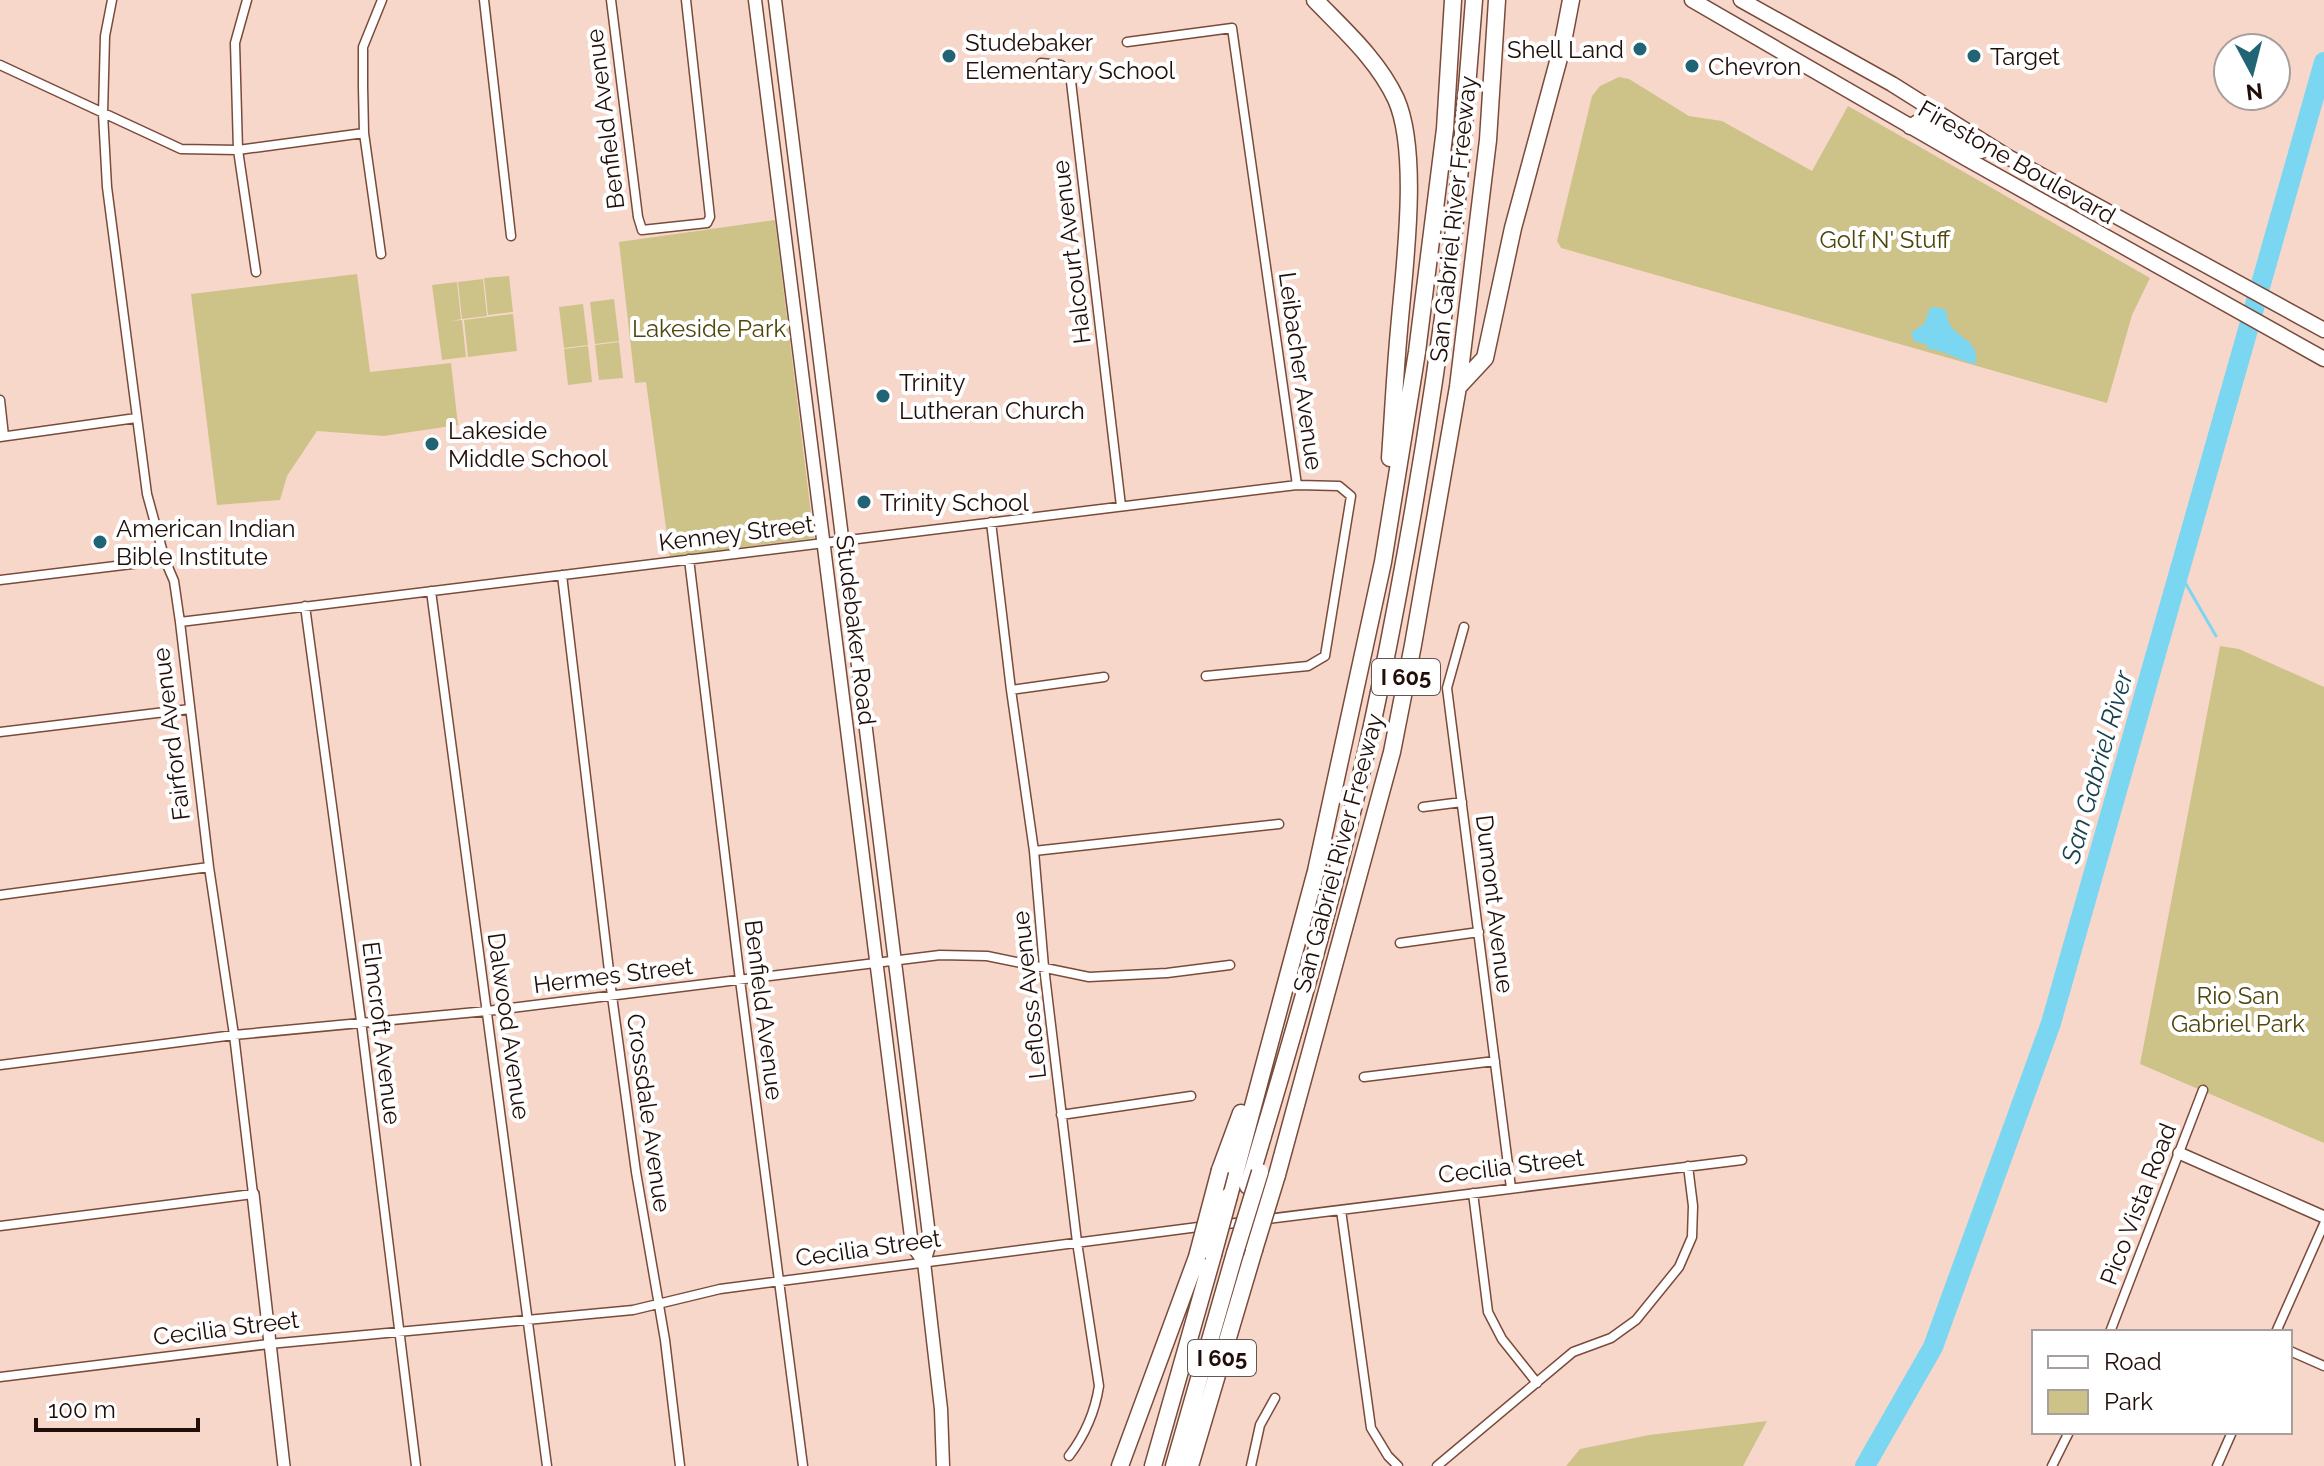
<svg xmlns="http://www.w3.org/2000/svg" width="2324" height="1466" font-family="Raleway,sans-serif">
	<rect width="100%" height="100%" fill="#f8d7cb"/>
	<!-- green -->
	<path fill="#cdc389" d="M1619 77 1629 79 1689 116 1722 121 1812 171 1848 106 2150 278 2132 315 2107 403 1561 248 1557 241 1592 96 1600 86Z
		M775 220 814 538 670 557 646 382 635 383 619 242Z
		M357 274 370 372 451 363 458 425 384 436 317 431 287 476 280 500 217 505 191 294Z
		M509 276 513 312 488 315 484 278Z
		M483 279 487 316 462 319 458 282Z
		M457 282 461 319 452 321 462 320 466 357 442 360 432 285Z
		M614 299 619 341 595 344 590 302Z
		M583 304 588 345 564 348 559 307Z
		M513 314 517 351 468 357 464 320Z
		M619 342 623 378 599 380 595 345Z
		M588 346 592 382 568 385 564 349Z
		M2220 646 2239 649 2324 687V1143L2140 1064Z
		M1767 1421 1743 1466H1566L1580 1449 1649 1435Z"/>
	<!-- water -->
	<path fill="#7bd6f2" d="M1935 307 1946 310C1947 315 1947 319 1949 323 1955 337 1982 342 1975 364 1959 361 1943 349 1927 349L1928 345 1914 341 1911 333 1924 324 1930 308Z"/>
	<g fill="none" stroke-linecap="round" stroke-linejoin="round">
		<!-- stream -->
		<path stroke="#7bd6f2" stroke-width="3" d="M2179 572 2216 636"/>
		<!-- river -->
		<path stroke="#7bd6f2" stroke-width="20" d="M1865 1466 1933 1347 2051 1023 2324 62"/>
		<!-- minor casing -->
		<g stroke="#794b3b" stroke-width="11">
			<path id="minor" d="M247 0 235 43 238 150 256 272
				M484 0 511 236
				M611 0 638 217 642 230 707 223 710 217 686 0
				M1127 42 1232 28 1297 485 1339 486 1351 496 1325 656 1308 666 1206 676
				M1041 63 1061 65 1070 73 1121 506
				M0 65 181 149 238 150 364 133
				M381 254 364 133 363 87V47L382 0
				M0 400 4 436
				M0 437 136 418
				M991 522 1011 690 1034 851 1044 967 1077 1242 1099 1386C1095 1412 1085 1435 1069 1456
				M689 559 740 980 803 1466
				M562 575 612 996 636 1172 665 1340 680 1466
				M0 580 165 560
				M431 591 547 1466
				M305 606 361 1021 416 1466
				M180 622 1297 485
				M1464 627 1447 688 1511 1188
				M1011 690 1104 677
				M0 732 190 709
				M1423 807 1462 802
				M1034 851 1279 824
				M0 895 209 867
				M1400 943 1479 932
				M0 1065 234 1035 487 1011 940 955 987 956 1089 977 1167 973 1230 965
				M1364 1077 1495 1061
				M1061 1115 1191 1096
				M1473 1193 1488 1312 1502 1339 1537 1383
				M1341 1210 1371 1428 1388 1456 1398 1466
				M1219 1225 1742 1160
				M0 1226 253 1194 234 1035 209 867 180 622 174 581 165 560 147 494 107 187 103 114 105 36 112 0
				M2110 1332 2203 1090
				M2276 1332 2324 1224
				M2290 1351 2324 1366
				M0 1377 269 1344 633 1310 720 1289 1206 1226
				M1251 1466 1260 1425 1275 1398
				M1437 1466 1573 1352 1611 1338 1636 1320 1679 1267 1692 1237 1693 1206 1688 1166
				M2052 1466 2069 1432
				M2217 1466 2232 1432"/>
		</g>
		<!-- tertiary casing -->
		<g stroke="#794b3b" stroke-width="14">
			<path id="tertiary" d="M2179 1153 2324 1217
				M253 1194 284 1466"/>
		</g>
		<!-- secondary casing -->
		<g stroke="#794b3b" stroke-width="15">
			<path id="secondary" d="M755 0 912 1245 924 1262
				M775 0 930 1243 924 1262 941 1409 943 1466"/>
		</g>
		<!-- primary casing -->
		<g stroke="#794b3b" stroke-width="17">
			<path id="primary" d="M1692 0 1967 159 2324 359
				M1741 0 1892 84 2008 157 2324 330
				M1910 127 1921 120H1927L1981 151"/>
		</g>
		<!-- motorway casing -->
		<g stroke="#794b3b" stroke-width="19">
			<path id="motorway" d="M1315 0C1344 30 1378 60 1396 99 1420 153 1404 270 1399 330 1395 373 1393 416 1390 458
				M1458 387 1485 358 1513 228 1562 47 1571 0
				M1220 1170 1241 1113
				M1277 1175 1392 752 1413 645 1458 387 1488 140 1497 0
				M1248 1186C1297 1023 1345 859 1379 692 1410 540 1436 385 1454 230 1462 154 1468 77 1474 0
				M1229 1196 1316 871 1383 562 1417 352 1445 129 1453 0
				M1120 1466 1197 1257
				M1153 1466 1213 1255
				M1174 1466 1235 1253
				M1190 1466 1254 1250"/>
		</g>
		<!-- minor -->
		<use href="#minor" stroke="#fff" stroke-width="8"/>
		<!-- tertiary -->
		<use href="#tertiary" stroke="#fff" stroke-width="11"/>
		<!-- secondary -->
		<use href="#secondary" stroke="#fff" stroke-width="12"/>
		<!-- primary -->
		<use href="#primary" stroke="#fff" stroke-width="14"/>
		<!-- motorway -->
		<use href="#motorway" stroke="#fff" stroke-width="16"/>
		<!-- motorway-bridge casing -->
		<g stroke="#794b3b" stroke-width="19" stroke-linecap="butt">
			<path id="motorway-bridge" d="M1254 1250 1277 1175
				M1235 1253 1260 1172
				M1213 1255 1229 1196
				M1197 1257 1220 1170"/>
		</g>
		<!-- motorway-bridge -->
		<use href="#motorway-bridge" stroke="#fff" stroke-width="16"/>
	</g>
	<!-- markers -->
	<g fill="#206476" stroke="#fff" stroke-width="3">
		<circle cx="1640" cy="49" r="8"/>
		<circle cx="949" cy="56" r="8"/>
		<circle cx="1974" cy="56" r="8"/>
		<circle cx="1692" cy="66" r="8"/>
		<circle cx="883" cy="396" r="8"/>
		<circle cx="432" cy="444" r="8"/>
		<circle cx="864" cy="502" r="8"/>
		<circle cx="100" cy="542" r="8"/>
	</g>
	<g text-anchor="middle" dominant-baseline="central" stroke-width="8" stroke-linejoin="round" paint-order="stroke">
		<!-- shield labels -->
		<g fill="#fff" stroke="#645652" stroke-width="2">
			<rect x="1372" y="659" width="68" height="36" rx="6"/>
			<rect x="1188" y="1340" width="68" height="36" rx="6"/>
		</g>
		<g font-size="22" font-weight="bold" fill="#210e08">
			<text x="1406" y="677">I 605</text>
			<text x="1222" y="1358">I 605</text>
		</g>
		<!-- poi labels -->
		<g font-size="24" fill="#210e08" stroke="#fff" text-anchor="start">
			<text x="965" y="42">Studebaker<tspan x="965" dy="28">Elementary School</tspan></text>
			<text x="1624" y="49" text-anchor="end">Shell Land</text>
			<text x="1990" y="56">Target</text>
			<text x="1708" y="66">Chevron</text>
			<text x="899" y="382">Trinity<tspan x="899" dy="28">Lutheran Church</tspan></text>
			<text x="448" y="430">Lakeside<tspan x="448" dy="28">Middle School</tspan></text>
			<text x="880" y="502">Trinity School</text>
			<text x="116" y="528">American Indian<tspan x="116" dy="28">Bible Institute</tspan></text>
		</g>
		<!-- street labels -->
		<g font-size="24" fill="#210e08" stroke="#fff">
			<text transform="translate(605 119) rotate(-97)">Benfield Avenue</text>
			<text transform="translate(2017 162) rotate(30)">Firestone Boulevard</text>
			<text transform="translate(1453 219) rotate(-84)">San Gabriel River Freeway</text>
			<text transform="translate(1071 252) rotate(-97)">Halcourt Avenue</text>
			<text transform="translate(1301 371) rotate(82)">Leibacher Avenue</text>
			<text transform="translate(736 533) rotate(-7)">Kenney Street</text>
			<text transform="translate(856 630) rotate(83)">Studebaker Road</text>
			<text transform="translate(171 734) rotate(-97)">Fairford Avenue</text>
			<text transform="translate(1338 853) rotate(-75)">San Gabriel River Freeway</text>
			<text transform="translate(1495 904) rotate(83)">Dumont Avenue</text>
			<text transform="translate(613 975) rotate(-7)">Hermes Street</text>
			<text transform="translate(1029 995) rotate(-96)">Lefloss Avenue</text>
			<text transform="translate(764 1010) rotate(83)">Benfield Avenue</text>
			<text transform="translate(509 1026) rotate(82)">Dalwood Avenue</text>
			<text transform="translate(382 1033) rotate(83)">Elmcroft Avenue</text>
			<text transform="translate(649 1113) rotate(82)">Crossdale Avenue</text>
			<text transform="translate(1511 1166) rotate(-7)">Cecilia Street</text>
			<text transform="translate(2138 1204) rotate(-69)">Pico Vista Road</text>
			<text transform="translate(868 1248) rotate(-8)">Cecilia Street</text>
			<text transform="translate(226 1328) rotate(-7)">Cecilia Street</text>
		</g>
		<!-- park labels -->
		<g font-size="24" fill="#4f460b" stroke="#fff">
			<text x="1885" y="239">Golf N' Stuff</text>
			<text x="709" y="328">Lakeside Park</text>
			<text x="2238" y="995">Rio San<tspan x="2238" dy="28">Gabriel Park</tspan></text>
		</g>
		<!-- water labels -->
		<g font-size="26" font-style="italic" fill="#19424e" stroke="#fff">
			<text transform="translate(2097 767) rotate(-74)">San Gabriel River</text>
		</g>
	</g>
	<!-- legend -->
	<rect x="2032" y="1330" width="260" height="104" fill="#ffffff" stroke="#a69f9c" stroke-width="2"/>
	<rect x="2048" y="1356" width="40" height="12" fill="#ffffff" stroke="#a69f9c" stroke-width="2"/>
	<text x="2104" y="1370" font-size="24" fill="#210e08">Road</text>
	<rect x="2048" y="1390" width="40" height="24" fill="#cdc389" stroke="#a69f9c" stroke-width="2"/>
	<text x="2104" y="1410" font-size="24" fill="#210e08">Park</text>
	<!-- north arrow -->
	<g transform="translate(2252 72) rotate(173)"><circle r="38" fill="#ffffff" stroke="#a69f9c" stroke-width="2"/>
	<path d="M0-6L14 30L0 20L-14 30Z" fill="#206476"/>
	<text y="-12" font-size="22" font-weight="bold" text-anchor="middle" fill="#210e08">N</text>
	</g>
	<!-- scale -->
	<path d="M36 1418v12h162v-12" fill="none" stroke="#210e08" stroke-width="4"/>
	<text x="48" y="1418" font-size="24" fill="#210e08" stroke="#ffffff" stroke-width="6" paint-order="stroke">100 m</text>
</svg>
